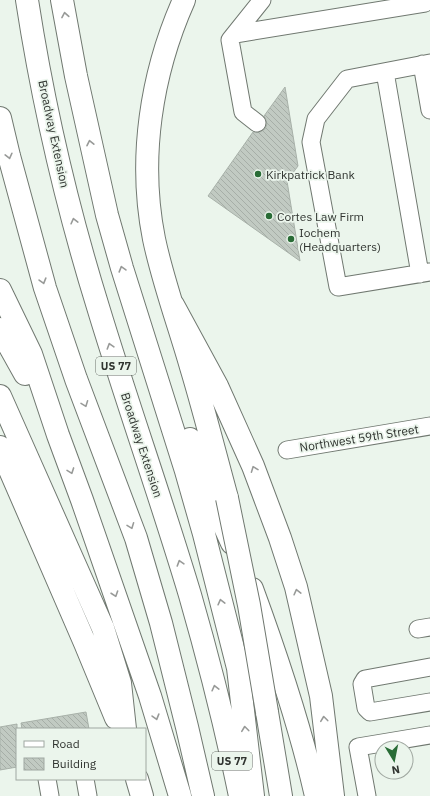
<svg xmlns="http://www.w3.org/2000/svg" width="430" height="796" font-family="'IBM Plex Sans',sans-serif">
	<defs>
		<pattern id="building-back-hatch" width="6" height="6" patternUnits="userSpaceOnUse"><rect width="6" height="6" fill="#c1cac2"/><path d="M-1 5l2 2M0 0l6 6M5-1l2 2" fill="none" stroke="#a6aea7"/></pattern>
	</defs>
	<rect width="100%" height="100%" fill="#ebf5ec"/>
	<!-- building -->
	<path fill="url(#building-back-hatch)" stroke="#a8b1a9" d="M285 87 298 166 287 181 300 261 208 196 253 132H260L265 129 267 124 266 120 264 116Z
		M86 712 89 729H22L21 723Z
		M17 724V767L0 770V727Z"/>
	<g fill="none" stroke-linecap="round" stroke-linejoin="round">
		<!-- minor casing -->
		<g stroke="#707870" stroke-width="19">
			<path id="minor" d="M235 34 425 3V0
				M430 63 347 79 316 119 311 142 338 287 430 272
				M422 64 430 110
				M385 72 420 274
				M257 123 243 112 230 40 262 0
				M287 450 430 426
				M418 629 430 627
				M430 667 365 679 362 684 366 708 370 712 430 702
				M47 779 50 796
				M85 779 88 796
				M367 796 358 747 430 735"/>
		</g>
		<!-- highway casing -->
		<g stroke="#707870" stroke-width="24">
			<path id="highway" d="M27 0C43 104 67 207 98 307 127 403 161 498 190 595 209 661 226 728 240 796
				M62 0 76 76 107 215 122 268 186 471 204 534 238 668 253 796
				M184 0C151 74 138 159 154 239 163 282 179 325 191 367 204 410 215 454 227 498
				M0 118 9 156 45 288 76 379 136 538 161 623 187 727 203 796
				M0 290 31 354 58 435 82 500 150 696 180 796
				M173 305 217 386 253 466 280 538 296 587 321 696 333 796
				M0 329 25 374
				M0 396 103 628 120 683 125 729
				M190 439 218 512 232 543
				M0 447 85 643 116 718
				M252 589C277 657 300 725 316 796
				M267 712 281 796
				M137 779 142 796"/>
		</g>
		<!-- minor -->
		<use href="#minor" stroke="#fff" stroke-width="17"/>
		<!-- highway -->
		<use href="#highway" stroke="#fff" stroke-width="22"/>
		<!-- highway-bridge casing -->
		<g stroke="#707870" stroke-width="24" stroke-linecap="butt">
			<path id="highway-bridge" d="M227 498 249 605 267 712"/>
		</g>
		<!-- highway-bridge -->
		<use href="#highway-bridge" stroke="#fff" stroke-width="22"/>
	</g>
	<!-- one-way arrows -->
	<defs><path id="oneway-chevron" d="M-2-3.5L2.5 0L-2 3.5" fill="none" stroke-width="1.6" stroke-linecap="round" stroke-linejoin="round"/></defs>
	<g stroke="#989a98">
		<use href="#oneway-chevron" transform="translate(65 15) rotate(-100)"/>
		<use href="#oneway-chevron" transform="translate(90 143) rotate(-102)"/>
		<use href="#oneway-chevron" transform="translate(9 156) rotate(76)"/>
		<use href="#oneway-chevron" transform="translate(74 221) rotate(-104)"/>
		<use href="#oneway-chevron" transform="translate(122 269) rotate(-106)"/>
		<use href="#oneway-chevron" transform="translate(43 281) rotate(74)"/>
		<use href="#oneway-chevron" transform="translate(110 346) rotate(-107)"/>
		<use href="#oneway-chevron" transform="translate(85 404) rotate(69)"/>
		<use href="#oneway-chevron" transform="translate(254 469) rotate(-111)"/>
		<use href="#oneway-chevron" transform="translate(71 471) rotate(70)"/>
		<use href="#oneway-chevron" transform="translate(131 526) rotate(69)"/>
		<use href="#oneway-chevron" transform="translate(180 563) rotate(-107)"/>
		<use href="#oneway-chevron" transform="translate(297 592) rotate(-104)"/>
		<use href="#oneway-chevron" transform="translate(115 594) rotate(71)"/>
		<use href="#oneway-chevron" transform="translate(221 602) rotate(-104)"/>
		<use href="#oneway-chevron" transform="translate(215 688) rotate(-104)"/>
		<use href="#oneway-chevron" transform="translate(156 717) rotate(74)"/>
		<use href="#oneway-chevron" transform="translate(324 719) rotate(-97)"/>
		<use href="#oneway-chevron" transform="translate(245 729) rotate(-97)"/>
	</g>
	<!-- markers -->
	<g fill="#296c36" stroke="#ebf5ec" stroke-width="1.5">
		<circle cx="258" cy="174" r="4"/>
		<circle cx="269" cy="216" r="4"/>
		<circle cx="291" cy="239" r="4"/>
	</g>
	<g text-anchor="middle" dominant-baseline="central" stroke-width="3.5" stroke-linejoin="round" paint-order="stroke">
		<!-- shield labels -->
		<g fill="#ebf5ec" stroke="#686e68" stroke-width="1">
			<rect x="96" y="357" width="40" height="18" rx="3"/>
			<rect x="212" y="752" width="40" height="18" rx="3"/>
		</g>
		<g font-size="11" font-weight="bold" fill="#303430">
			<text x="116" y="366">US 77</text>
			<text x="232" y="761">US 77</text>
		</g>
		<!-- street labels -->
		<g font-size="12" fill="#303430" stroke="#ebf5ec">
			<text transform="translate(54 134) rotate(78)">Broadway Extension</text>
			<text transform="translate(359 438) rotate(-9)">Northwest 59th Street</text>
			<text transform="translate(142 445) rotate(72)">Broadway Extension</text>
		</g>
		<!-- poi labels -->
		<g font-size="12" fill="#303430" stroke="#ebf5ec" text-anchor="start">
			<text x="266" y="174">Kirkpatrick Bank</text>
			<text x="277" y="216">Cortes Law Firm</text>
			<text x="299" y="232">Iochem<tspan x="299" dy="14">(Headquarters)</tspan></text>
		</g>
	</g>
	<!-- legend -->
	<rect x="16" y="728" width="130" height="52" fill="#ebf5ec" stroke="#a0a8a1"/>
	<rect x="24" y="741" width="20" height="6" fill="#ffffff" stroke="#a0a8a1"/>
	<text x="52" y="748" font-size="12" fill="#303430">Road</text>
	<rect x="24" y="758" width="20" height="12" fill="url(#building-back-hatch)" stroke="#a0a8a1"/>
	<text x="52" y="768" font-size="12" fill="#303430">Building</text>
	<!-- north arrow -->
	<g transform="translate(394 760) rotate(170)"><circle r="19" fill="#ebf5ec" stroke="#a0a8a1"/>
	<path d="M0-3L7 15L0 10L-7 15Z" fill="#296c36"/>
	<text y="-6" font-size="11" font-weight="bold" text-anchor="middle" fill="#303430">N</text>
	</g>
</svg>
